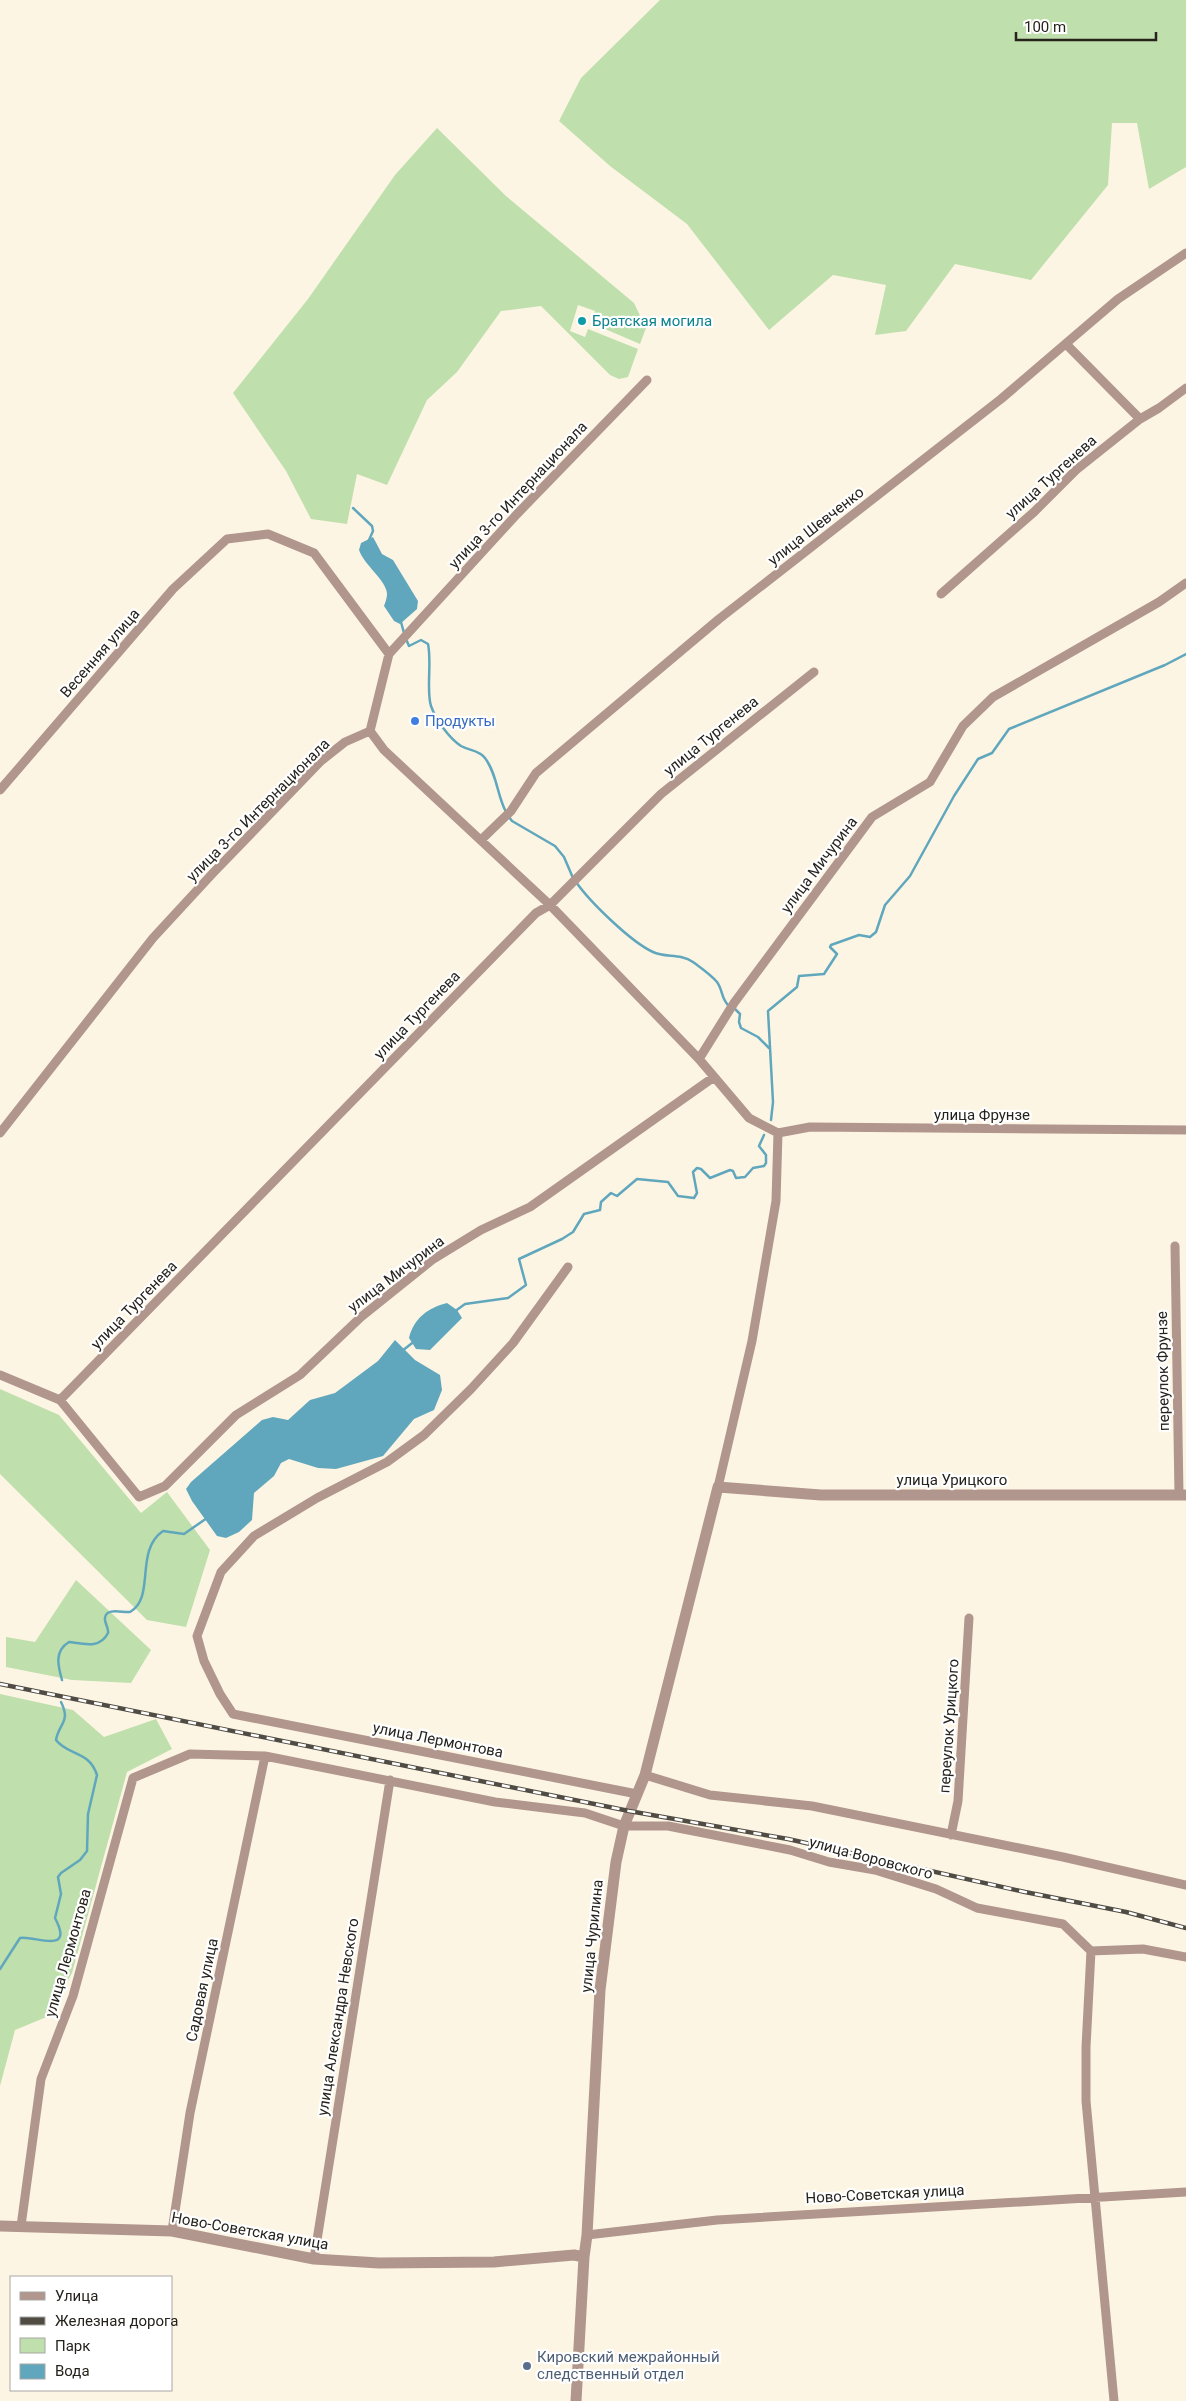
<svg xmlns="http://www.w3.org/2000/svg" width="1186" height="2401" font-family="Roboto,sans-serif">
	<rect width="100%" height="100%" fill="#fdf5e4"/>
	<!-- green -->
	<path fill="#bfdfac" d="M660 0H1186V167L1149 189 1137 123H1112L1108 185 1031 280 955 264 906 331 875 335 886 285 833 275 769 330 687 224 610 166 559 121 581 78Z
		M437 128 506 196 634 303 646 328 640 344 591 323 595 311 578 305 570 331 585 337 588 329 638 349 628 377 619 379 610 375 541 306 501 311 457 372 427 400 387 485 357 474 347 524 311 519 286 471 233 393 308 299 395 175Z
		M0 1389 59 1415 141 1513 167 1492 210 1550 186 1627 147 1620 0 1474Z
		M76 1580 151 1650 131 1683 72 1680 6 1667V1637L35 1642Z
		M0 1694 73 1710 104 1737 156 1719 172 1749 127 1772 72 1973 49 2016 15 2030 0 2086Z"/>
	<!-- water -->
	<path fill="#60a7bd" d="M373 537 382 554 393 560 418 601 417 609 400 624 394 621 384 606C385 603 387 598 387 594 387 581 364 565 359 550L361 543Z
		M447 1303 457 1310 462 1318 430 1350 416 1349 409 1338C414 1318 428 1308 447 1303Z
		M395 1340 415 1360 440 1375 442 1390 434 1410 414 1419 383 1456 336 1469 318 1468 289 1459 281 1463 274 1476 254 1493 252 1520 239 1532 226 1538 217 1536 192 1501 186 1489 191 1482 262 1420 273 1417 288 1420 310 1400 335 1393 378 1361Z"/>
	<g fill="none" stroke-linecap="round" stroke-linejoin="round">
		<!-- stream -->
		<path stroke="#60a7bd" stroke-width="2.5" d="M353 508 372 526 373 531 369 540
			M401 622 404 633
			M406 639 409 646 421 640 428 644C432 662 426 691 431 706 436 720 449 738 461 746 470 751 479 750 485 758 497 774 497 795 506 812
			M509 817 512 821 555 846 564 857 573 878
			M576 882C590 902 631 942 653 952 666 958 680 953 693 962 701 968 711 975 717 982 723 990 721 999 729 1006
			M734 1008 740 1014 739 1022 741 1028 758 1037 769 1048
			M771 1120 773 1102 768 1011 797 987 799 976 824 974 837 954 830 947 831 945 859 935 870 937 876 932 885 905 910 876 954 796 978 759 992 753 1009 729 1165 665 1186 654
			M454 1312 465 1304 508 1298 526 1285 519 1259 562 1239 573 1232 584 1214 600 1210 601 1202 611 1193 617 1196 637 1179 668 1182 678 1196 694 1198 697 1193 693 1172 697 1168 701 1169 710 1178 730 1170 733 1171 736 1178 745 1177 753 1168 764 1166 766 1163V1155L759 1146 764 1135
			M402 1351 416 1340
			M62 1680C58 1666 54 1651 69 1642 84 1644 100 1649 108 1633 109 1627 104 1623 105 1618 106 1607 123 1613 130 1612 156 1597 134 1551 163 1531L184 1534 207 1518
			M0 1969 20 1938C34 1935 75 1956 55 1918L61 1894 58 1877 61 1873 80 1860 87 1851 88 1814 97 1775C89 1750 68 1756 56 1740 59 1723 71 1722 61 1702"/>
		<!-- minor -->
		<path stroke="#b1968d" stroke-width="9" d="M1066 344 1140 419
			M941 594 1034 512 1076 470 1140 419 1159 408 1186 388
			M370 731 384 750 550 905 699 1059 749 1118 778 1133
			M0 790 173 589 227 539 268 534 314 553 389 654
			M481 840 511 811 536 773 719 619 1001 399 1118 299 1186 253
			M699 1059 734 1003 872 817 930 782 963 726 993 697 1159 602 1186 583
			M0 1133 153 938 213 873 321 761 345 742 370 731 389 654 517 514 647 380
			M778 1133 810 1127 1186 1130
			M1175 1246 1179 1495
			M568 1267 513 1343 471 1389 424 1435 387 1462 317 1498 254 1536 221 1572 197 1636 204 1661 220 1694 233 1714 637 1794
			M0 1375 60 1400 139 1497 165 1486 236 1415 300 1375 361 1317 432 1260 481 1230 530 1207 714 1077
			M60 1400 536 913 550 905 661 794 814 672
			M718 1487 752 1341 776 1201 778 1133
			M645 1775 710 1795 812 1806 1063 1857 1186 1885
			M951 1835 958 1801 969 1618
			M1091 1951 1086 2047V2101L1114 2401
			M21 2226 41 2079 73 1996 133 1778 190 1754 265 1756 495 1802 585 1813 624 1826H668L790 1850 829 1862 875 1870 936 1889 977 1908 1063 1924 1091 1951 1143 1949 1186 1957
			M172 2231 190 2113 265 1756
			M587 2235 717 2220 1186 2192
			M314 2259 390 1780"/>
		<!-- tertiary -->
		<path stroke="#b1968d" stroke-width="11" d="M0 2226 172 2231 314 2259 379 2263 494 2262 574 2255 584 2257
			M576 2401 584 2257 587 2235 600 1990 616 1862 624 1826 645 1775 718 1487 821 1495H1186"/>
		<!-- rail casing -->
		<g stroke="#504c44" stroke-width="4.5">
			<path id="rail" d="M0 1684 629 1811 788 1839 1025 1892 1126 1912 1186 1928"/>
		</g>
		<!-- rail -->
		<use href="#rail" stroke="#fff" stroke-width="2.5" stroke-dasharray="8" stroke-linecap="butt"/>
	</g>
	<!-- markers -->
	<circle fill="#0f9aa8" stroke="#fff" stroke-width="2" cx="582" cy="321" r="5"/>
	<circle fill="#3f7fe0" stroke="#fff" stroke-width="2" cx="415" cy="721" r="5"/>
	<circle fill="#5c6f8a" stroke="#fff" stroke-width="2" cx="527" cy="2366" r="5"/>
	<g text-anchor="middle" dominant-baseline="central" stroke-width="4.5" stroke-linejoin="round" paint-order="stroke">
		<!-- culture labels -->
		<g font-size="15" fill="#0d838f" stroke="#fff" text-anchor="start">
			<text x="592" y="321">Братская могила</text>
		</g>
		<!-- street labels -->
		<g font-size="15" fill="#26231d" stroke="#fff">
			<text transform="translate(1051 477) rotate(-42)">улица Тургенева</text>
			<text transform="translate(518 495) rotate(-47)">улица 3-го Интернационала</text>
			<text transform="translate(816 526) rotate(-38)">улица Шевченко</text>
			<text transform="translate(100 653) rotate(-49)">Весенняя улица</text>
			<text transform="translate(711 736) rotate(-39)">улица Тургенева</text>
			<text transform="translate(258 810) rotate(-45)">улица 3-го Интернационала</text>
			<text transform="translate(819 865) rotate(-53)">улица Мичурина</text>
			<text transform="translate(417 1015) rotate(-46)">улица Тургенева</text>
			<text x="982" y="1115">улица Фрунзе</text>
			<text transform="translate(396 1274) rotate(-37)">улица Мичурина</text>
			<text transform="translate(134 1305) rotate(-46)">улица Тургенева</text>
			<text transform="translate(1163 1371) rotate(-91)">переулок Фрунзе</text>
			<text x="952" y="1480">улица Урицкого</text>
			<text transform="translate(949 1726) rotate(-86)">переулок Урицкого</text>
			<text transform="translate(438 1740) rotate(11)">улица Лермонтова</text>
			<text transform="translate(871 1858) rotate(15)">улица Воровского</text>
			<text transform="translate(592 1936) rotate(-84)">улица Чурилина</text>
			<text transform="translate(68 1953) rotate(-74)">улица Лермонтова</text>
			<text transform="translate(202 1990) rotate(-78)">Садовая улица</text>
			<text transform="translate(338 2017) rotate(-81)">улица Александра Невского</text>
			<text transform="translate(885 2194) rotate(-3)">Ново-Советская улица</text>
			<text transform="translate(250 2231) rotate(10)">Ново-Советская улица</text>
		</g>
		<!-- shop labels -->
		<g font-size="15" fill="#366cbe" stroke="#fff" text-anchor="start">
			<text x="425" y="721">Продукты</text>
		</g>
		<!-- service labels -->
		<g font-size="15" fill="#4e5e75" stroke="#fff" text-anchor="start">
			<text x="537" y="2357">Кировский межрайонный<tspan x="537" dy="17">следственный отдел</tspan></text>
		</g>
	</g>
	<!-- legend -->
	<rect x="10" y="2276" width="162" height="115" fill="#ffffff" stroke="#a8a7a5"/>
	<rect x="20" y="2292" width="25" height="8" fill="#b1968d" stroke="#a8a7a5"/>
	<text x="55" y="2301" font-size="15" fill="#26231d">Улица</text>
	<rect x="20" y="2317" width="25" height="8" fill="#504c44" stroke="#a8a7a5"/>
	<text x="55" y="2326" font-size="15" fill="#26231d">Железная дорога</text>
	<rect x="20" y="2338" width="25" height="15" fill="#bfdfac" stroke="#a8a7a5"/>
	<text x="55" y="2351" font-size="15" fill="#26231d">Парк</text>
	<rect x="20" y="2364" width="25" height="15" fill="#60a7bd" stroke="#a8a7a5"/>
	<text x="55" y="2376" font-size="15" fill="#26231d">Вода</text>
	<!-- scale -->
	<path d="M1016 32v8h140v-8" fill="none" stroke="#26231d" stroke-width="2.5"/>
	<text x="1024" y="32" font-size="15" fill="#26231d" stroke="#ffffff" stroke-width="4" paint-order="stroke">100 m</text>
</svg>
